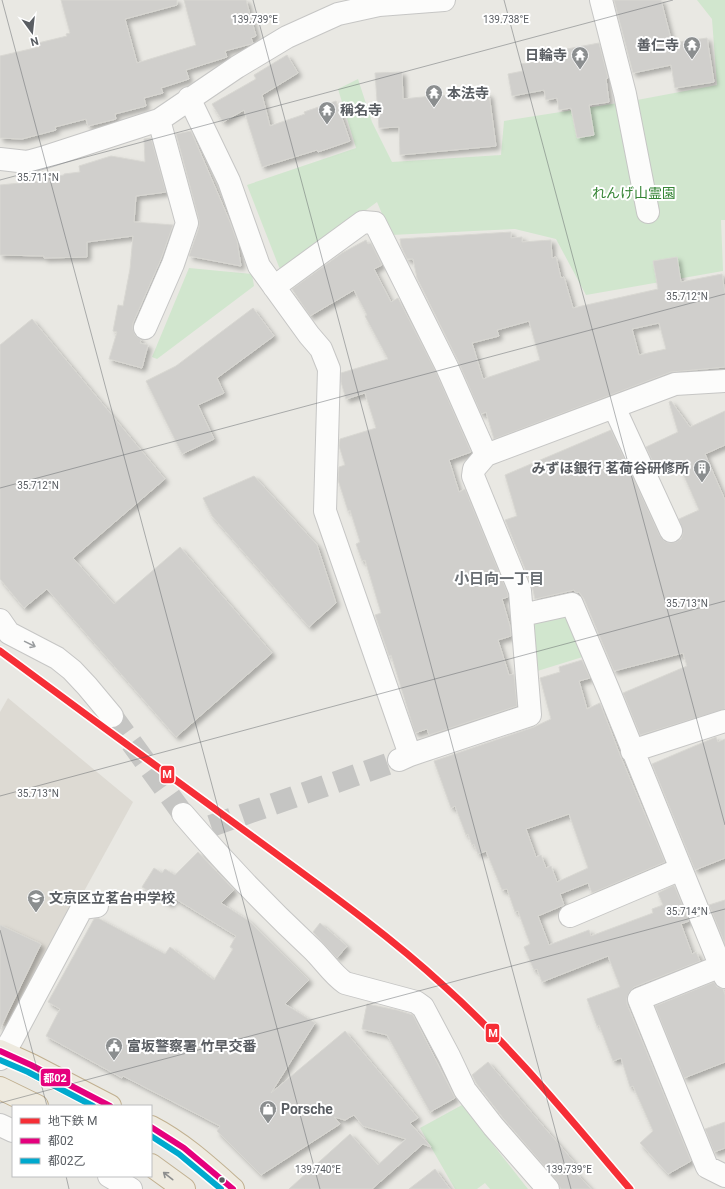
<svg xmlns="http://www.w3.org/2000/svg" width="725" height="1189" font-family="Roboto,'Noto Sans JP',sans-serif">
	<defs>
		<filter id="shadow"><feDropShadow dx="3.5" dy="3.5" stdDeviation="2" flood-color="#0004"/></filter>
	</defs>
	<rect width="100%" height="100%" fill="#e9e8e3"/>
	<!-- education -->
	<path fill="#dddad3" d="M8 698 133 802 9 1028 0 1024V712Z"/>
	<!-- green -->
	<path fill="#d1e6ce" d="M697 0H725V220H721L723 271 586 295 556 239 515 229 391 235 377 202 281 272 247 185 356 148 338 89 358 79 372 122 392 162 501 155 504 121 637 100 717 85 712 19Z
		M189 268 252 274 254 286 157 359 152 357Z
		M571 610 589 655 531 673 525 623Z
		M462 1105 524 1184 528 1189H490L485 1183 477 1189H455L420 1128Z"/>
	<!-- building -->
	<path fill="#d0cfcc" stroke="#d8d7d2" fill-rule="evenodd" filter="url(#shadow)" d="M61 0H177V5L125 19 137 63 196 45 184 0H246L256 36 251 38 253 43 251 44 225 51 227 57 186 70 189 79 161 88 163 93 144 98 146 106 115 114 116 119 88 126 86 119 55 127 56 130 22 139 0 138V56L39 47 38 43 67 36 66 34 70 33Z
		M614 0H661L672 43 707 38 714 82 675 88 671 65 633 73Z
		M599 43 608 78 606 79 609 102 589 105 594 135 577 138 571 108 559 110 557 98 546 100 544 90 512 96 508 74 523 71 521 64 557 58 556 51Z
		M287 55 298 73 262 95 270 126 305 114 304 112 336 101 350 141 318 152 317 150 262 167 244 110 223 122 212 104 256 79 254 75Z
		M402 72 403 99 432 96 489 94 496 146 400 155 399 127 379 128 375 73Z
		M191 131 230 222 237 241 241 266 189 256 199 227V220L176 134Z
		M151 138 166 192 136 196 134 222 173 225 161 259 133 323V329L135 335 141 340 140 343 148 345 142 368 109 359 117 332 113 331 118 305 123 306 130 269 133 236 87 242V257L44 258V256L0 255V185L41 181V178L64 175V174L80 172 79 166 111 156 145 162 144 139Z
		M511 232V238L522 237V242L551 240 552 258 556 257 561 278 564 277 573 308 658 289 653 261 677 257 681 282 722 274 725 293V367L671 372 494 439 486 412 481 414 458 361 417 278 413 259H407L401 246 400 239ZM529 321 540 360 483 379 472 343 499 336 497 330ZM659 323 666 349 639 355 632 329Z
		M366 240 368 244 371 243 382 265 374 269 391 302 398 298 436 372 471 452 449 460 459 492 465 489 508 594V597L502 599 510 626 511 636 498 640 509 675 514 674V675L517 706 429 735 427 729 415 733 391 655 389 656 375 615 381 613 365 560 362 561 356 544 360 542 350 510 348 511 338 480 339 467 345 465 339 446 340 439 376 428 365 393 346 399 341 382V373L388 359 365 316 367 315 354 290 310 316 292 289 342 253Z
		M253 308 274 336 217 378 224 393 198 405 214 439 182 454 146 381 176 366Z
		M32 319 165 479 73 558 114 604 180 547 272 653 176 737 47 589 24 608 0 579V345Z
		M671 401 690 427 725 411V445L705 454 725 500V709L640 735 623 693 687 666 683 653 614 671 584 599 579 592 576 593 574 590 535 599 532 586 505 520 517 516 505 475 611 430 660 536 664 541 669 543 676 542 681 539 683 533 679 519 699 510 677 460 656 469 646 447 678 432 669 402Z
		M254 476 317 545 336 603 309 627 212 516 203 498Z
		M582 660 590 678 579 681 587 709 600 703 620 755 665 862 592 893 588 883 560 894 564 905 538 916 549 945 589 930 591 936 653 913 652 909 663 905 658 893 674 885 689 921 681 924 692 954 696 952 700 961 634 987 629 992 627 998V1004L691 1161 668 1174 640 1143 653 1131 633 1086 630 1087 621 1058 613 1061 599 1025 597 1026 587 999 620 987 608 956 542 982 537 969 534 970 524 947 530 944 518 911 515 912 507 889 502 890 486 851 478 854 474 844 472 845 468 834 466 835 455 806 451 808 434 761 534 727 551 719 540 678 560 672 559 667ZM569 814 588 868 557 882 551 866 546 868 541 855 536 857 526 829Z
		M716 737 718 742 725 739V858L695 870 652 764Z
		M198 852 234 890 221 903 249 921 309 980 285 1004 315 1023 271 1093 345 1031 418 1118 410 1123 431 1147 423 1144 372 1189H289L350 1134 378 1165 406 1139 363 1126 354 1115 345 1120 334 1117 340 1124 261 1175 217 1131 220 1126 123 1076 122 1078 46 1036 60 1009 48 1002 94 919 98 918 165 954 170 947 214 980 233 949 230 947 236 936 174 898 170 904 142 887 154 868 162 873 165 869 175 875Z
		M725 900V944L709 905Z
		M320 923 347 946 337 958 313 932Z
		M0 925 41 944 0 1029Z
		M714 982 717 987 723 989 725 995V1062L684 1078 655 1006Z
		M367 1004 397 1010 413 1015 455 1098 430 1112 387 1035 362 1029Z
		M488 1062 574 1162 570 1166 591 1189H561L557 1181 503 1118 476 1083 472 1075Z
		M725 1122V1148L714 1152 705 1129Z
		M435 1169 450 1189H409Z"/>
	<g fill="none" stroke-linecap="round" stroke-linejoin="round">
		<!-- minor-tunnel -->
		<path stroke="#c5c5c3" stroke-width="22" stroke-dasharray="22 11" stroke-linecap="butt" d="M112 716 183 814
			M211 826 399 760"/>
		<!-- minor casing -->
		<g stroke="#c6c6c5" stroke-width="24">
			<path id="minor" d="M601 0 625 94 648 212
				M189 98 229 181 259 266 309 335 321 349 329 369 325 511 410 755
				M0 159 27 162 45 157 159 120 237 67 287 37 338 14 379 5 444 0
				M274 287 363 222 375 223 447 367 486 455
				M145 328 173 264 187 223 159 120
				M614 407 671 531
				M522 615 572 604 608 689 725 977
				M0 620 9 633 57 658 72 670 87 686 112 716
				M632 751 725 721
				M399 760 410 755 530 715 520 591 473 476 474 469 486 455 675 384 725 381
				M183 814C223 861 266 906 311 948 323 959 332 974 345 983L416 1002 423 1007 449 1056 465 1090 493 1126 548 1189
				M570 916 681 869
				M721 966 639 999 707 1167 725 1176
				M0 1059 12 1039 82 908 97 906
				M0 1125 13 1131
				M109 1176 131 1189"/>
		</g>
		<!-- highway casing -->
		<g stroke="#c1b090" stroke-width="24">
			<path id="highway" d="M0 1051 31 1065 110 1106
				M0 1088 37 1106
				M151 1127C182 1143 207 1166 233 1189
				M151 1165 184 1189"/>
		</g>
		<!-- minor -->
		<use href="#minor" stroke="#fcfcfb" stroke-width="22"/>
		<!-- highway -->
		<use href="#highway" stroke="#eeeadf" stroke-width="22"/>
		<!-- bus-1 casing -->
		<g stroke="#fff" stroke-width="9">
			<path id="bus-1" d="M0 1051 31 1065 110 1106
				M151 1127 184 1148 233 1189"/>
		</g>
		<!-- bus-2 casing -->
		<g stroke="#fff" stroke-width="9">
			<path id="bus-2" d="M0 1060 28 1072 93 1106
				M151 1136 179 1154 221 1189"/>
		</g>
		<!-- bus-1 -->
		<use href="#bus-1" stroke="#e5007d" stroke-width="6"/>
		<!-- bus-2 -->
		<use href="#bus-2" stroke="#00a9ce" stroke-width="6"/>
		<!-- metro-1 casing -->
		<g stroke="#fff" stroke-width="10">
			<path id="metro-1" d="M0 651C85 714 171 777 256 839 320 886 385 932 444 986 512 1047 570 1119 630 1189"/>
		</g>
		<!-- metro-1 -->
		<use href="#metro-1" stroke="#f62e36" stroke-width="7"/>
	</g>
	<!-- one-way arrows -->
	<defs><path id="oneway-shaft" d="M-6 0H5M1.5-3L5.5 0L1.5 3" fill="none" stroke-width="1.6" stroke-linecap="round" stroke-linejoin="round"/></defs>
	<use stroke="#9a9d9f" href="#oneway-shaft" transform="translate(30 644) rotate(26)"/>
	<use stroke="#8d8e8e" href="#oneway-shaft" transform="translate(168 1176) rotate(-142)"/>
	<!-- ticks -->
	<path fill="none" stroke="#595d62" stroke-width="1" stroke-opacity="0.45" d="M2 0 320 1189M253 0 571 1189M504 0 725 825M0 180 673 0M0 488 725 294M0 796 725 601M0 930 47 1106M0 1103 725 909M66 1176 69 1189"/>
	<!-- icons -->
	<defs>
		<g id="temple-pin" transform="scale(0.9)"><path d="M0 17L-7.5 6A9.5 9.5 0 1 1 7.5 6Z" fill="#8b8e8f" stroke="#fff"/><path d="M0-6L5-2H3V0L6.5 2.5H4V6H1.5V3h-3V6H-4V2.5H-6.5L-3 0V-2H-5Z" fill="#fff"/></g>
		<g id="building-pin" transform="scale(0.9)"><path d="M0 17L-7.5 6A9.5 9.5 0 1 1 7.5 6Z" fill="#8b8e8f" stroke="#fff"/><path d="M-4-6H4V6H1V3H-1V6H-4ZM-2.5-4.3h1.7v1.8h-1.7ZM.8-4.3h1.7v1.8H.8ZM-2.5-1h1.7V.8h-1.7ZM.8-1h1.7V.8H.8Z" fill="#fff"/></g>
		<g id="school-pin" transform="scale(0.9)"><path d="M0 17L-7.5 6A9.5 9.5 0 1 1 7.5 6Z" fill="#8b8e8f" stroke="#fff"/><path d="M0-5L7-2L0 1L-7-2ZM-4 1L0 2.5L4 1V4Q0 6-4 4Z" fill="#fff"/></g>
		<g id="civic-pin" transform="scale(0.9)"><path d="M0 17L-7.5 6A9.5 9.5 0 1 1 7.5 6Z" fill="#8b8e8f" stroke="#fff"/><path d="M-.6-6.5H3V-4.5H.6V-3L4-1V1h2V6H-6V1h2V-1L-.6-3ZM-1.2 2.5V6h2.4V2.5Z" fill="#fff"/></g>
		<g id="shop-pin" transform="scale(0.9)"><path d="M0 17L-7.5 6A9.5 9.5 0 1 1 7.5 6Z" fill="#8b8e8f" stroke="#fff"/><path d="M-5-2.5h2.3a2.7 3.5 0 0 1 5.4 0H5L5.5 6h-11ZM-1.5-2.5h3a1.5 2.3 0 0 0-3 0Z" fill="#fff"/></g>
	</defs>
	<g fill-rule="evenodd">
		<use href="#temple-pin" x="692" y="45"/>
		<use href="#temple-pin" x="580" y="55"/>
		<use href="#temple-pin" x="434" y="93"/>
		<use href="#temple-pin" x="327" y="110"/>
		<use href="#building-pin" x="702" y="468"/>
		<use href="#school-pin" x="36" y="898"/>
		<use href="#civic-pin" x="114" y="1046"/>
		<use href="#shop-pin" x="268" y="1109"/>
	</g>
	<!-- markers -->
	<circle fill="#595d62" stroke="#fff" stroke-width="1.5" cx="222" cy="1180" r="3.5"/>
	<g text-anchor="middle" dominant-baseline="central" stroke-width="4" stroke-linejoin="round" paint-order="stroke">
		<!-- poi labels -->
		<g font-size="14" font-weight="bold" fill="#595d62" stroke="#fff" text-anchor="start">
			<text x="679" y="45" text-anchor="end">善仁寺</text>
			<text x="567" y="55" text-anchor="end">日輪寺</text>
			<text x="447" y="93">本法寺</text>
			<text x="340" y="110">稱名寺</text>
			<text x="689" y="468" text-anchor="end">みずほ銀行 茗荷谷研修所</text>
			<text x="49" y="898">文京区立茗台中学校</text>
			<text x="127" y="1046">富坂警察署 竹早交番</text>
			<text x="281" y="1109">Porsche</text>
		</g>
		<!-- park labels -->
		<g font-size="14" fill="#358535" stroke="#fff">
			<text x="634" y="193">れんげ山霊園</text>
		</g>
		<!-- neighbourhood labels -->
		<g font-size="15" font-weight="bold" fill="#6a6f74" stroke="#fff">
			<text x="499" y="579">小日向一丁目</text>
		</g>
	</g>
	<g font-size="10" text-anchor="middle" fill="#595d62" stroke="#fff" stroke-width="4" stroke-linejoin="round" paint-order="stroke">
		<text x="255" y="23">139.739°E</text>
		<text x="506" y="23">139.738°E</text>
		<text x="38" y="181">35.711°N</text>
		<text x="687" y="300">35.712°N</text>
		<text x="38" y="489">35.712°N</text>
		<text x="687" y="607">35.713°N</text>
		<text x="38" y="797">35.713°N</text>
		<text x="687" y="915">35.714°N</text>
		<text x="318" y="1173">139.740°E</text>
		<text x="569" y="1173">139.739°E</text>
	</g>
	<g stroke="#fff" stroke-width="1.5">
		<rect x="160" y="765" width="15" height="19" rx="4" fill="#f62e36"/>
		<rect x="485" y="1023" width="15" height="20" rx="4" fill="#f62e36"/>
		<rect x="40" y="1068" width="31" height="19" rx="4" fill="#e5007d"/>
	</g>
	<g font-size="11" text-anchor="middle" font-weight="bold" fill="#fff">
		<text x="167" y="778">M</text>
		<text x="493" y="1037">M</text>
		<text x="55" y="1082">都02</text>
	</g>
	<!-- legend -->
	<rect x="12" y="1105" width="140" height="72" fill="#ffffff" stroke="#bdbec0"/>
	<rect x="20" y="1118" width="20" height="6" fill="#f62e36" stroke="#bdbec0"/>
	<text x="48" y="1125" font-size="12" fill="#595d62">地下鉄 M</text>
	<rect x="20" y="1138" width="20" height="6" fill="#e5007d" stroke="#bdbec0"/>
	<text x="48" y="1145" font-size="12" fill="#595d62">都02</text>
	<rect x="20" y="1158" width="20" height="6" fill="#00a9ce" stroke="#bdbec0"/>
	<text x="48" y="1165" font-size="12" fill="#595d62">都02乙</text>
	<!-- north arrow -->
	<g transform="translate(32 32) rotate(165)" stroke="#ffffff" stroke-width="3" paint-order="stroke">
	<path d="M0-3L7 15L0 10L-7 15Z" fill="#595d62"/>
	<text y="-6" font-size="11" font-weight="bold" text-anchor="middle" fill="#595d62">N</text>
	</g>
</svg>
